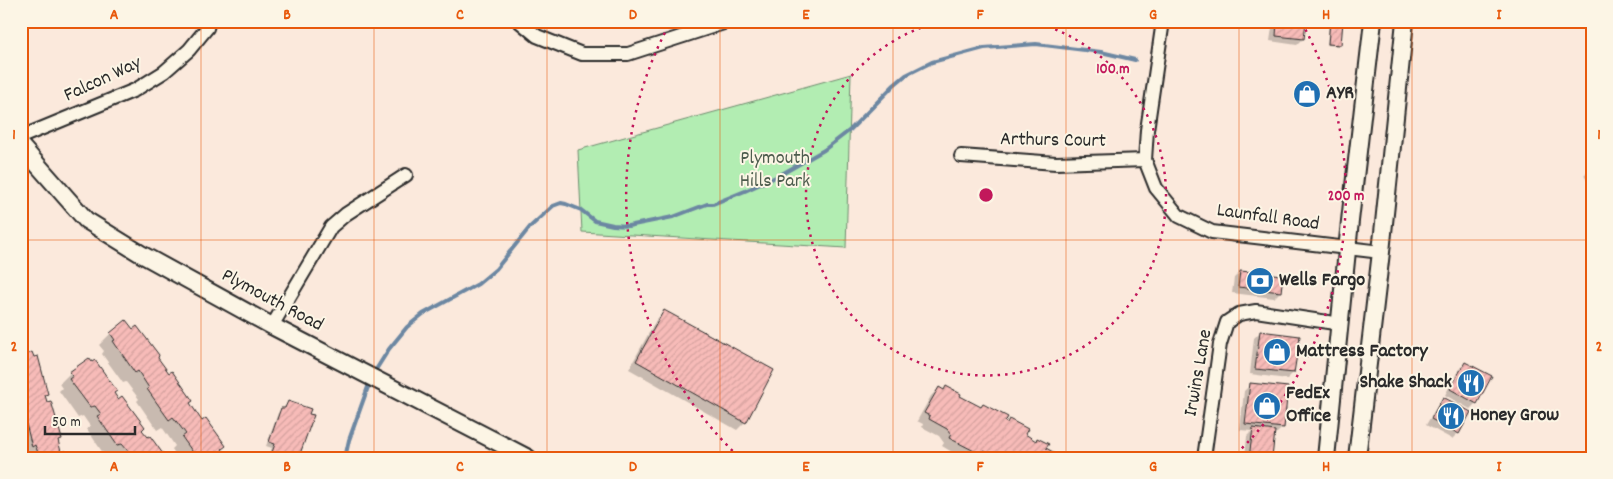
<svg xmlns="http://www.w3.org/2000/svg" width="1613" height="479" font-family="Dekko,sans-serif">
	<defs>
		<pattern id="building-hatch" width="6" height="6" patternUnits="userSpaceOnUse" patternTransform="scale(1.25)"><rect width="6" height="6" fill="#f7bbb8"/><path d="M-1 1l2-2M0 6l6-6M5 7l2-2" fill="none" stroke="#d4a19e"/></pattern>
	</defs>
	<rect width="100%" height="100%" fill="#fbe9dc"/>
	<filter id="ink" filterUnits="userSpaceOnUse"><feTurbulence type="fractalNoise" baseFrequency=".02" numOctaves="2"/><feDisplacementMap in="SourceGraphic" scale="10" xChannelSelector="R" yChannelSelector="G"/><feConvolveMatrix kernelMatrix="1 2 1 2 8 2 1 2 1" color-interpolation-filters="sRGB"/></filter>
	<g filter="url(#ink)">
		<!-- green -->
		<path fill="#b2edb2" stroke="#6e8c6e" d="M851 74 846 248 582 232 578 150Z"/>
		<!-- shadow -->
		<path fill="#0003" d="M1273 21H1305L1303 39 1297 45 1270 41Z
			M1329 21H1342L1340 44 1338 46 1327 45Z
			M1592 168V190L1584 175Z
			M1240 272 1280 292 1274 298 1232 293 1234 278Z
			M664 312 772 371 745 422 737 430 629 369 656 320Z
			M1260 332 1293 373 1287 379 1250 374 1254 338Z
			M110 334 156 358 227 458H178L172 449 175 446 162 427 157 430 137 401 139 399 126 382 123 383 102 354 104 351 99 345Z
			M21 358 47 393 44 397 61 439 57 442 61 454 67 458H25L24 456 21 457Z
			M1465 363 1476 403 1470 409 1445 395 1459 369Z
			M70 373 113 394 164 458H113L110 454 105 456 87 429 90 426 83 416 78 418 59 391 62 388 59 384Z
			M1250 385 1283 427 1277 433H1273L1271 458H1245L1247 436 1252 431 1240 430 1244 391Z
			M939 388 958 397 1006 424 1009 421 1023 435 1045 449 1048 458H962L942 446 944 443 939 436 922 427 923 424 917 421 931 396Z
			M1444 398 1458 433 1452 439 1426 425 1438 404Z
			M288 403 312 416 299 454 295 458H268L272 448 266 446 278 413Z"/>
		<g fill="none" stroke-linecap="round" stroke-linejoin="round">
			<!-- stream -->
			<path stroke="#6c87a2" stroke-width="4" d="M377 368 389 349 407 327 423 314 478 284 496 269 530 227 553 206 561 203 566 204 581 210 595 221 613 225 628 226 673 217 707 204H713L745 191 780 175 824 150 850 130 894 85 906 75 932 62 984 48 1036 44 1101 52 1135 60
				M345 458 349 440 368 387"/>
		</g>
		<!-- building -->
		<path fill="url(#building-hatch)" stroke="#2b2b2b" d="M1277 21H1306L1304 39 1276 36Z
			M1330 21H1343L1341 45 1328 44Z
			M1240 271 1283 275 1281 292 1238 287Z
			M664 310 774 370 746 423 636 361Z
			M126 320 133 329 137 326 159 355 158 358 169 373 172 371 193 401 190 403 202 421 206 418 226 446 222 449 228 458H197L182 437 186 434 173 417 169 420 147 389 149 388 138 371 135 373 113 341 115 340 110 333Z
			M1260 331 1300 336 1294 373 1255 369Z
			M32 352 34 357 38 356 48 394 45 395 47 402 51 401 62 439 58 440 61 452 66 451 68 458H40L35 445 32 447 23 412 26 411 23 401H21V357Z
			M89 358 92 362 95 360 117 391 114 393 118 399 122 396 145 427 142 430 148 437 150 436 166 458H127L124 455 128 451 122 444 117 445 97 416 101 414 95 406 90 407 69 379 73 376 69 372Z
			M1465 362 1492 376 1477 404 1450 389Z
			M1250 383 1288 387 1284 428 1245 424Z
			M946 386 961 394 960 396 981 407 983 404 1008 417 1005 422 1007 423 1009 419 1028 429 1025 434 1036 441 1037 438 1049 444 1046 448 1053 452 1050 458H1004L994 452 992 455 984 451 982 455 949 438 951 434 947 429 929 419 930 416 924 413 939 387 944 390Z
			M1443 397 1471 412 1459 434 1431 419Z
			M288 401 311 409 309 414 314 415 300 454 296 453 294 458H270L275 444 269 442 281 408H285Z
			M1253 428 1275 431 1272 458H1249Z"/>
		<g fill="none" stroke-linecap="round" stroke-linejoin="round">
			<!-- minor casing -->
			<g stroke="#2b2b2b" stroke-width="16">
				<path id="minor" d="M519 21 537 36 582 54H628L730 21
					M1163 21 1147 130 1145 160 1156 188 1179 216 1212 232 1381 252
					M21 137 135 90 164 72 189 50 207 28 209 21
					M961 156 1056 163 1145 160
					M272 326 331 227 346 214 406 175
					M1204 458 1220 344 1227 322 1239 314 1256 311 1341 324"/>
			</g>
			<!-- major casing -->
			<g stroke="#2b2b2b" stroke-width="20">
				<path id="major" d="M21 146 86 220 141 254 272 326 528 458
					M1326 458 1350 221 1373 21
					M1357 458 1381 252 1405 21"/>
			</g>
			<!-- minor -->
			<use href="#minor" stroke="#fcf5e5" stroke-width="12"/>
			<!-- major -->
			<use href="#major" stroke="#fcf5e5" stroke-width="16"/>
		</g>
	</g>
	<!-- grid -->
	<path fill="none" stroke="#e8590c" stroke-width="1" stroke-opacity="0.55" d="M201 21V458M374 21V458M547 21V458M720 21V458M893 21V458M1066 21V458M1239 21V458M1412 21V458M21 240H1592"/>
	<!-- distance rings -->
	<g fill="none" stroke="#c2185b" stroke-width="2.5" stroke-dasharray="2.5 5">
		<path d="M1034 22A180 180 0 1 1 938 22"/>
		<path d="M738 456A360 360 0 0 1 670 23M1302 23A360 360 0 0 1 1234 456"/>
	</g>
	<!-- icons -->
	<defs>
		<g id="shop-disc" transform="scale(1.4375)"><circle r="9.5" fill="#1f6fb2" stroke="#fcf5e5"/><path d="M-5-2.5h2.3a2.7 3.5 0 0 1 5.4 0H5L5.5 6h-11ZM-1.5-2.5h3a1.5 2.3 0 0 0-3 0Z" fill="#fff"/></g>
		<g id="bank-disc" transform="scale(1.4375)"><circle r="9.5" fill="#1f6fb2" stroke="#fcf5e5"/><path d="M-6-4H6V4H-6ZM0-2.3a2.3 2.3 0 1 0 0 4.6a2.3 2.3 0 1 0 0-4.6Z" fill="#fff"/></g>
		<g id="restaurant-disc" transform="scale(1.4375)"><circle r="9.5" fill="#1f6fb2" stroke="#fcf5e5"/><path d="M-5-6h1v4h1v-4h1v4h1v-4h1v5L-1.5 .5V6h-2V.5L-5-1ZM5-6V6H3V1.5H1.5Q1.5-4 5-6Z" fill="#fff"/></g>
	</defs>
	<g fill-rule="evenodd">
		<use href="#shop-disc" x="1307" y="94"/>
		<use href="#bank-disc" x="1260" y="281"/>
		<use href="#shop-disc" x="1277" y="352"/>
		<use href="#restaurant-disc" x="1471" y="383"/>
		<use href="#shop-disc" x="1267" y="406"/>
		<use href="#restaurant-disc" x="1451" y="416"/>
	</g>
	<g text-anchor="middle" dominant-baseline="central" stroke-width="4" stroke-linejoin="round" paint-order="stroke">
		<!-- street labels -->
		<g font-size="20" fill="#2b2b2b" stroke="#fcf5e5">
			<text transform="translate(103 80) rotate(-25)">Falcon Way</text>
			<text transform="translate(1053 141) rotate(1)">Arthurs Court</text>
			<text transform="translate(1268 218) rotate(8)">Launfall Road</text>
			<text transform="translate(272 301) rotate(28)">Plymouth Road</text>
			<text transform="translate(1199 373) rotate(-80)">Irwins Lane</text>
		</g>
		<!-- poi labels -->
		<g font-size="20" font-weight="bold" fill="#2b2b2b" stroke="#fcf5e5" text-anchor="start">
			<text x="1326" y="94">AYR</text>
			<text x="1279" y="281">Wells Fargo</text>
			<text x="1296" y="352">Mattress Factory</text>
			<text x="1452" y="383" text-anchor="end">Shake Shack</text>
			<text x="1286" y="394">FedEx<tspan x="1286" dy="23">Office</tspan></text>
			<text x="1470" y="416">Honey Grow</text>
		</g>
		<!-- park labels -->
		<g font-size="20" fill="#4d5c4d" stroke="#fcf5e5">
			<text x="775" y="159">Plymouth<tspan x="775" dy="23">Hills Park</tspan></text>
		</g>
	</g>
	<circle cx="986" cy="195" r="8" fill="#c2185b" stroke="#fcf5e5" stroke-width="2.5"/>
	<g font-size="15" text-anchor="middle" font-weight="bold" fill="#c2185b" stroke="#fcf5e5" stroke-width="4" stroke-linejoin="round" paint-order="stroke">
		<text x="1113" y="73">100 m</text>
		<text x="1346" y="200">200 m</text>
	</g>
	<!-- margin -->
	<rect width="1613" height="479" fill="none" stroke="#fcf5e5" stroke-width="55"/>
	<!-- scale -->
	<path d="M45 426v8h90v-8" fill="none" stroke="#2b2b2b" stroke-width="2.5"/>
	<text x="52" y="426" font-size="15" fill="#2b2b2b" stroke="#fcf5e5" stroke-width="4" paint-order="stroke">50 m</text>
	<rect x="28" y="28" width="1558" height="424" fill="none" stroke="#e8590c" stroke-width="2"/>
	<g font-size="16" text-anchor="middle" font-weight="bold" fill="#e8590c">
		<text x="114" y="19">A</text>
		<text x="287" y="19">B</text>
		<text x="460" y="19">C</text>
		<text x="633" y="19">D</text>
		<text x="806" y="19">E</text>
		<text x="980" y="19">F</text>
		<text x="1153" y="19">G</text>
		<text x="1326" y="19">H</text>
		<text x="1499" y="19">I</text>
		<text x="14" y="139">1</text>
		<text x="1599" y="139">1</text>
		<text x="14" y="351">2</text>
		<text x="1599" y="351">2</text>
		<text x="114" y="471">A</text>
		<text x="287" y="471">B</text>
		<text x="460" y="471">C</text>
		<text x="633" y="471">D</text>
		<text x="806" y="471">E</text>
		<text x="980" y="471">F</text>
		<text x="1153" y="471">G</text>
		<text x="1326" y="471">H</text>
		<text x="1499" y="471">I</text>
	</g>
</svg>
